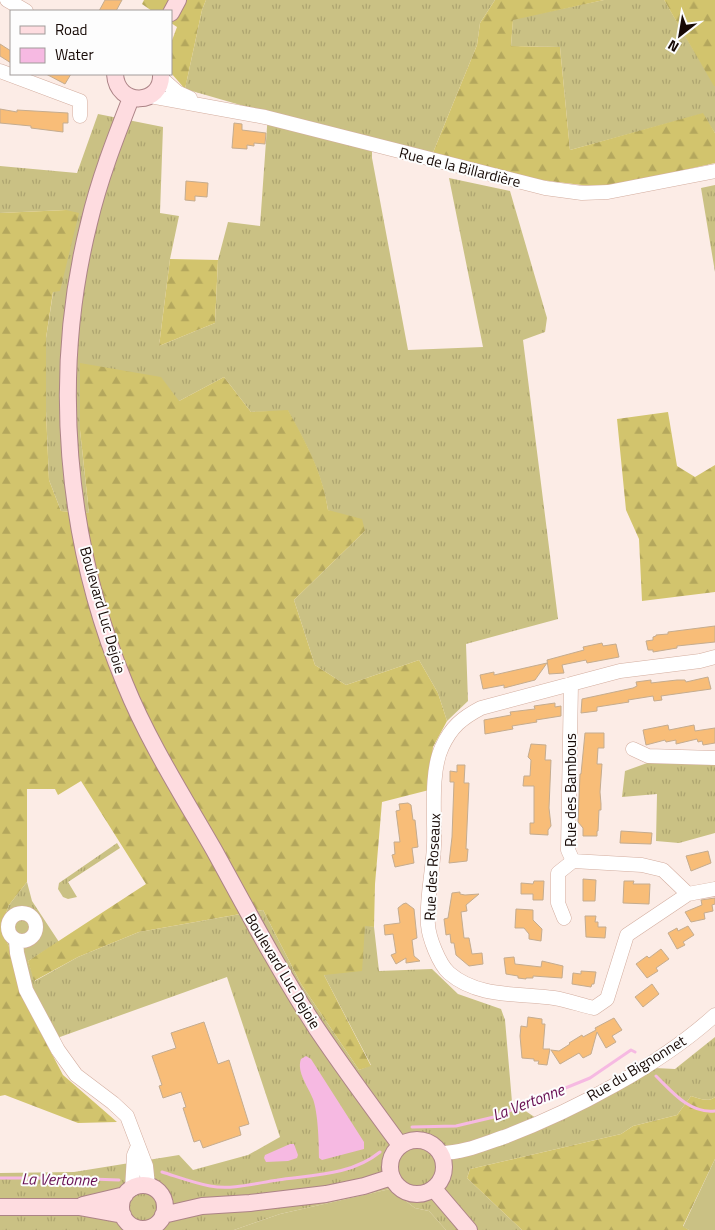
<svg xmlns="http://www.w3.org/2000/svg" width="715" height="1230" font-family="'Titillium Web',sans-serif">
	<defs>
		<pattern id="grass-tufts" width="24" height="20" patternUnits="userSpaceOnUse" patternTransform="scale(1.25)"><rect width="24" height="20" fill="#cac184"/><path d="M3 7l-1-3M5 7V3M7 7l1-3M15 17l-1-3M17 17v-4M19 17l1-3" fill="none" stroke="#ada470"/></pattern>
		<pattern id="forest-firs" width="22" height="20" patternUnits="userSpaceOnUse" patternTransform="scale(1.25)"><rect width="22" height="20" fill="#d2c46d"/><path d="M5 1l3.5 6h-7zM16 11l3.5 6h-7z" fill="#b4a75d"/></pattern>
	</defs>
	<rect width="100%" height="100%" fill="#fcece6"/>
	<!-- grass -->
	<path fill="url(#grass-tufts)" d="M206 0H495L480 23 477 45 432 155 372 140V158L408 350 483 347 449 178 510 191 547 318 545 332 523 340 558 619 466 644 468 701 447 721 438 693 419 660 346 685 315 665 294 600 365 531 328 510C322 472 306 444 288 411L251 412 224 377 179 401 80 430 89 513 61 511 49 480 46 411V338L66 210 0 213V166L77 173 98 114 163 127 160 213 179 216 170 259 159 346 215 323 218 260 228 222 260 226 268 113 185 89 202 10Z
		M604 0H664L715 86V133L702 114 570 150 560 47 511 46 513 19Z
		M715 185V272L701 188Z
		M650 762 715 765V833L679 843 656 841 657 794 622 797 625 771Z
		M117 843 120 848 68 882 77 897 68 899 63 897 58 889 59 883Z
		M27 882 32 901 59 942 28 961 35 981 78 957 139 932 263 910 301 984 359 1070 371 1065 324 975 365 925 374 927 379 971 432 969 458 994 501 1009 505 1020 512 1102 545 1124 655 1068 675 1069 715 1037V1097C708 1103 699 1098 691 1096L677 1115 633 1126 621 1134 470 1169 467 1178 522 1230H446L429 1211 415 1208 390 1189 280 1214 234 1230H0V1173L74 1172 179 1155 193 1170 248 1155 280 1137 227 977 46 1042 21 995 13 956 3 933 4 918 9 905Z"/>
	<!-- forest -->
	<path fill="url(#forest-firs)" d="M144 0H206L202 10 185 89 171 73V43L177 27 171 23V11H152L142 4Z
		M495 0H604L513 20 511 46 560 47 570 150 703 113 715 133V163L606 188 541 180 432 155 477 45 480 23Z
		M664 0H715V86H714Z
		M66 210 79 213 60 291 53 292 46 338V411L49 480 61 511 89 513 80 430V363L161 377 179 401 224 377 251 412 288 410C306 443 323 473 328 510L362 519 365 531 294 600 315 665 346 685 419 660 438 693 447 721 433 747 429 790 382 802 375 884 374 927 365 926 362 971 324 975 371 1066 359 1070 301 984 263 910 139 932 78 957 34 981 28 961 146 884 81 781 58 795 55 789H27V882L9 905 4 918 3 933 13 956 21 995 63 1075 117 1122 78 1123 5 1095 0 1096V213Z
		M170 259 218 260 215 323 159 346Z
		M668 412 677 466 695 477 715 465V592L642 601 639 539 626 510 617 419Z
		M691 1096C699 1098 708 1103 715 1097V1159L683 1226 689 1230H522L467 1178 470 1169 621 1134 633 1126 677 1115Z"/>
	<!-- pitch -->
	<path fill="#cac184" d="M715 1159V1230H689L683 1227Z
		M390 1189 415 1208 429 1211 446 1230H234L280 1214Z"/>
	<!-- water -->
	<path fill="#f6b9e2" d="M306 1056 311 1059 364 1142V1149L322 1160 319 1158C319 1142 318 1113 313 1099 309 1088 296 1072 301 1059Z
		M290 1144H294L298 1155 297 1158 288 1161 266 1162 264 1158 265 1155Z"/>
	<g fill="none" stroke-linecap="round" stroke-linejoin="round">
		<!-- stream -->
		<path stroke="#f6b9e2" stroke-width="3" d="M656 1076C672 1092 690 1114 715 1111
			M412 1127 456 1126 494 1117 590 1078 631 1050 635 1052
			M162 1172C178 1177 194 1183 210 1186 233 1190 256 1183 278 1180 313 1175 352 1175 380 1152
			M0 1178H64L119 1180"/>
	</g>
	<!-- building -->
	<path fill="#f8bd78" stroke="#c5ac8f" d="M105 0H122L116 11H99Z
		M0 44 11 51V63L0 56Z
		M46 74H71L65 84Z
		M0 109 17 112V110L68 113V123H63V132L31 128V126L0 123Z
		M234 123 242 124V130L266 133 265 144 254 143V146L247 145V149L232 148Z
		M186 181 208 183 207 197 195 196V201L185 200Z
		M715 626V642L677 646V648L653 652V650H648L646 641 653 640V637L656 636V635L668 634V632Z
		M602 643 603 646 616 644 619 657 587 663 586 660 562 665 564 673 549 674 547 660 584 650 583 647Z
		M547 663 535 680 504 688V685L483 689 480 675 494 672V675Z
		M708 677 711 689 661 696 662 700 654 701 653 696 628 700 629 702 597 707V711L581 713 582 699 633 688 637 686 636 682 651 680V683L677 680H685L686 682Z
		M555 703V707L561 706V716L536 720 537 722 512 726 513 729 485 734 484 720 511 715 510 712 535 709 534 706Z
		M668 725 669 730 694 725 695 731 715 728V743L703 745 702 741 698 742 697 739 676 744V740L666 742 665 740 646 745 643 730Z
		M585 733H604V748H598L597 764H602L600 792 601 804V810H599L598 831H597V836H583V828L578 822 580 774H581Z
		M531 744 546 745 545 760H551L549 808 551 826 548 830V835L530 834V823H534V786H523L524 776H530L531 760 528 757Z
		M457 765H465L464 783H469L466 849H468L467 861 449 863 452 837 454 782H450V771L457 772Z
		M408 803 411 805 413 820H415L418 847 412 848 414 863 395 867 392 855 395 854 394 842H400L396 811 400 810 399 804Z
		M621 831 652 833 651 844 620 843Z
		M708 851 711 863 691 871 686 856Z
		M583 879 596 880 595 901H583Z
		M534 881H544L543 900H533V894H521V883L533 884Z
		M624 881H634L633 884H650L649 904 623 903Z
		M460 892V894L465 895 479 894 466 905 467 911 461 912 464 938H469L472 954 482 953 483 964 469 966 456 955 454 943H451L450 934 446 935 444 919 448 918 452 893Z
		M715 898V904L712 905 713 911 704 913 705 919 691 922 685 912 702 905 701 900Z
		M406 903 414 909 417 938 412 940 414 956 420 961 406 963V958L396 964 391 955 396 953 393 934 385 935 384 925 400 923 398 908 403 904Z
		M516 909 533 910V920L542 929 541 941 529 939V934L524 928H515Z
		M585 916H596L595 922H598V927H606L605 938 586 937Z
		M688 926 694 935 683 942 685 945 677 949 668 933 677 928 678 931Z
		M661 949 669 959 656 968 658 971 647 978 636 964 647 956 649 958Z
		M514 957 515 964 541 967 542 961 563 966 562 978 533 976V978H526V979L518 978V976L506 974 504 958Z
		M581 971 596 972 594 984H592L591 987 572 984 573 973 581 974Z
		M652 984 659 994 643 1007 635 997Z
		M528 1017 542 1019V1024H545L543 1049H550L547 1065 538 1064 539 1061H534V1059L522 1058 520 1036 521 1026 527 1027Z
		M614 1018 622 1030 612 1036 616 1042 606 1048 597 1032 591 1054 583 1058 579 1053 560 1064 551 1050 559 1051 570 1044 569 1043 582 1035 583 1037 596 1030 595 1028Z
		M204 1022 218 1064 229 1060 249 1124 239 1127 241 1135 203 1148 200 1140 194 1142 183 1108 186 1107 181 1092 163 1098 159 1086 162 1085 152 1056 176 1048 171 1033Z"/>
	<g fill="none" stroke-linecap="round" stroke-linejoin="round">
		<!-- minor casing -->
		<g stroke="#d3ad9f" stroke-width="15">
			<path id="minor" d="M7 0 26 11
				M0 71 80 101V116
				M161 78 177 92 190 98
				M150 96 265 117 545 188 582 193 608 192 715 171
				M715 657 700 661 620 671 481 708C462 718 451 727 442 747 430 772 435 817 434 845 433 872 426 898 428 925 429 938 439 964 449 973 478 998 518 993 554 998 567 1000 581 1005 594 1008L607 999 627 935 688 894 715 889
				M571 684 568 850 573 861 642 865 663 870 688 894
				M633 749 648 756 715 758
				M8 927a14 14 0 1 1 28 0a14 14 0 1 1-28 0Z
				M564 918 558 903V873L573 861
				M16 940 17 953 26 990 58 1050 76 1075 113 1103 127 1116 146 1166 148 1185
				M441 1153C463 1153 483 1144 504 1137 573 1111 660 1065 715 1015
				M132 1189 134 1155 138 1146
				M135 1227 136 1230
				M150 1230 151 1227"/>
		</g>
		<!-- major casing -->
		<g stroke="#ac8386" stroke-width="18">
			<path id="major" d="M171 13 178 0
				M115 74C117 108 163 105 161 74
				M131 98C115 139 99 180 89 223 51 374 65 540 125 684 148 741 183 796 214 850 247 910 279 971 317 1029 344 1069 372 1107 400 1145
				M390 1167a27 27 0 1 1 54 0a27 27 0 1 1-54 0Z
				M121 1207a22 22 0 1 1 44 0a22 22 0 1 1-44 0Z
				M434 1189 469 1230
				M83 1205 125 1195
				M0 1207H79L123 1215
				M163 1215 202 1206 250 1203 326 1194 364 1186 392 1177"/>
		</g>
		<!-- minor -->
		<use href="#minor" stroke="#fff" stroke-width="14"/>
		<!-- major -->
		<use href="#major" stroke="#fedce0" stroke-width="16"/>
	</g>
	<g text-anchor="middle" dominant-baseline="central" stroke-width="4" stroke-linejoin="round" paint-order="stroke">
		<!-- street labels -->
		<g font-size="15" fill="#160905" stroke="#fdfdfd">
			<text transform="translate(460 167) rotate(14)">Rue de la Billardière</text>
			<text transform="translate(103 610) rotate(74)">Boulevard Luc Dejoie</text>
			<text transform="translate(570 790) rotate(-90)">Rue des Bambous</text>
			<text transform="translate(432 867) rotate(-87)">Rue des Roseaux</text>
			<text transform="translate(283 971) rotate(59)">Boulevard Luc Dejoie</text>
			<text transform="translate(636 1068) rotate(-31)">Rue du Bignonnet</text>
		</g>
		<!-- water labels -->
		<g font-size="16" font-style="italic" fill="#670f53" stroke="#fdfdfd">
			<text transform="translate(528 1102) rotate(-21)">La Vertonne</text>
			<text transform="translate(59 1179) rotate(1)">La Vertonne</text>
		</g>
	</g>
	<!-- legend -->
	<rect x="10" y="10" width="162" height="65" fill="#fdfdfd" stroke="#a19b9a"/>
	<rect x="20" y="26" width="25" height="8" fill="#fedce0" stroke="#a19b9a"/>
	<text x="55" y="35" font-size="15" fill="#160905">Road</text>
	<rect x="20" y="48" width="25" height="15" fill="#f6b9e2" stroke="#a19b9a"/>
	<text x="55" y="60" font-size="15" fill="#160905">Water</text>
	<!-- north arrow -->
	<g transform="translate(680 35) rotate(211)" stroke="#fdfdfd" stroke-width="4" paint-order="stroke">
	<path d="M0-4L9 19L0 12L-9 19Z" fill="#160905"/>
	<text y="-8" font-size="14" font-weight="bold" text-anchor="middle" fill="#160905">N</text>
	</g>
</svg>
